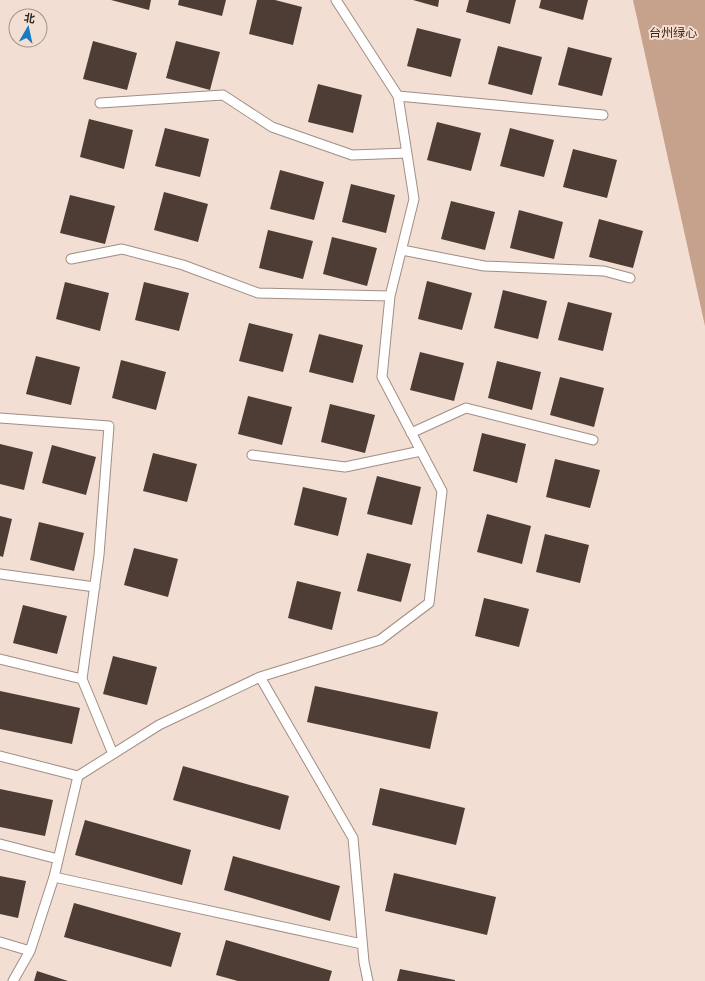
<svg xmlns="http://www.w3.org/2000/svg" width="705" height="981" font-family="Cabin,'Noto Sans SC',sans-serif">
	<rect width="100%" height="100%" fill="#f3ded3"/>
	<!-- forest -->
	<path fill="#c6a18b" d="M633 0H705V326Z"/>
	<!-- building -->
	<path fill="#4d3d34" d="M111 0H151L149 10Z
		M179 0H226L222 16 178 5Z
		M257 0H275L302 7 293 45 249 34Z
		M413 0H439L438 7Z
		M469 0H516L510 24 466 12Z
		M541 0H588L583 20 539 8Z
		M417 28 461 39 451 77 407 66Z
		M93 41 137 53 127 90 83 79Z
		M176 41 220 52 210 90 166 78Z
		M498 46 542 57 532 95 488 84Z
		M568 47 612 58 602 96 558 85Z
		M318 84 362 95 353 133 308 122Z
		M89 119 133 130 124 169 80 157Z
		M437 122 481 133 471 171 427 160Z
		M165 128 209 139 200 177 155 166Z
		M510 128 554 140 544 177 500 166Z
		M573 149 617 160 607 198 563 187Z
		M280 170 324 182 314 220 270 209Z
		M351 184 395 195 386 233 342 222Z
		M164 192 208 204 198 242 154 230Z
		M70 195 115 206 105 244 60 233Z
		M451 201 495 212 485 250 441 239Z
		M519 210 563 222 554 259 510 248Z
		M599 219 643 231 633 268 589 257Z
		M268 230 313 241 303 279 259 268Z
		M332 237 377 248 367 286 323 274Z
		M427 281 472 293 462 330 418 319Z
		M65 282 109 293 100 331 56 319Z
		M144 282 189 293 179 331 135 320Z
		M503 290 547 301 538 339 494 328Z
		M568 302 612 313 603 351 558 340Z
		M249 323 293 334 283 372 239 361Z
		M319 334 363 345 353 383 309 372Z
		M420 352 464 363 454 401 410 390Z
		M36 356 80 367 71 405 26 394Z
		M121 360 166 372 156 410 112 398Z
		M497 361 541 372 532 410 488 398Z
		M560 377 604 388 594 427 550 415Z
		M248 396 292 407 282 445 238 434Z
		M330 404 375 415 365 453 321 442Z
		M482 433 526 444 517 483 473 471Z
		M0 444 33 452 24 490 0 484Z
		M52 445 96 457 86 495 42 483Z
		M153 453 197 464 187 502 143 491Z
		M555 459 600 470 590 508 546 497Z
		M377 476 421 487 412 525 367 514Z
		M303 487 347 498 338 536 294 525Z
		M487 514 531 526 522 564 477 552Z
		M0 516 12 519 3 557 0 556Z
		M39 522 84 533 74 571 30 560Z
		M545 534 589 545 580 583 536 572Z
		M134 548 178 559 168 597 124 585Z
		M367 553 411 564 401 602 357 591Z
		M297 581 341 592 332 630 288 618Z
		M484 598 529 609 519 647 475 636Z
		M23 605 67 616 57 654 13 643Z
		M113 656 157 667 147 705 103 694Z
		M315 686 438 712 430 749 307 722Z
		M0 691 80 708 72 744 0 729Z
		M183 766 289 796 280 830 173 800Z
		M380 788 465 808 456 845 372 825Z
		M0 789 53 800 45 836 0 827Z
		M85 820 191 850 182 885 75 855Z
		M233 856 340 886 330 921 224 890Z
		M394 873 496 897 487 935 385 911Z
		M0 876 26 881 18 918 0 914Z
		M74 903 181 933 171 967 64 937Z
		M226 940 332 971 329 981H238L216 975Z
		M400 969 455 980V981H397Z
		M37 971 68 981H34Z"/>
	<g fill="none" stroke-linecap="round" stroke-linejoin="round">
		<!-- lane casing -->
		<g stroke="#a18e83" stroke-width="11">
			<path id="lane" d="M398 96 603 115
				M100 103 223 95 272 127 352 155 407 153
				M402 250 484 266 604 271 630 278
				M71 259 122 249 183 265 258 293 390 296
				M0 418 109 426 99 555 82 679 113 754
				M411 433 466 408 593 440
				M252 455 345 467 421 451
				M0 574 95 587
				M0 659 82 679
				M260 677 353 838 364 962 368 981
				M0 756 78 776
				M0 844 58 859
				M54 877 362 944
				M0 942 30 951
				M13 981 30 951 54 877 78 776 159 725 260 677 380 640 429 603 442 491 382 377 390 296 414 199 398 96 336 0"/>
		</g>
		<!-- lane -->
		<use href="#lane" stroke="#fff" stroke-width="9"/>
	</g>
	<g text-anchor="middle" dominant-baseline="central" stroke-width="4" stroke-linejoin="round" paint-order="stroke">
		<!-- park labels -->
		<g font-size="12" fill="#441f06" stroke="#f3ded3">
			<text x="673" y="32">台州绿心</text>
		</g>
	</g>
	<!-- north arrow -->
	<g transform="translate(28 28) rotate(9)"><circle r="19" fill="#f3ded3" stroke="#a3948b"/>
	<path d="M0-3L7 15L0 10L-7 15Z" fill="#147ac6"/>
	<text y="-6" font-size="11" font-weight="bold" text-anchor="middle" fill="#2b241f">北</text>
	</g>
</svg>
